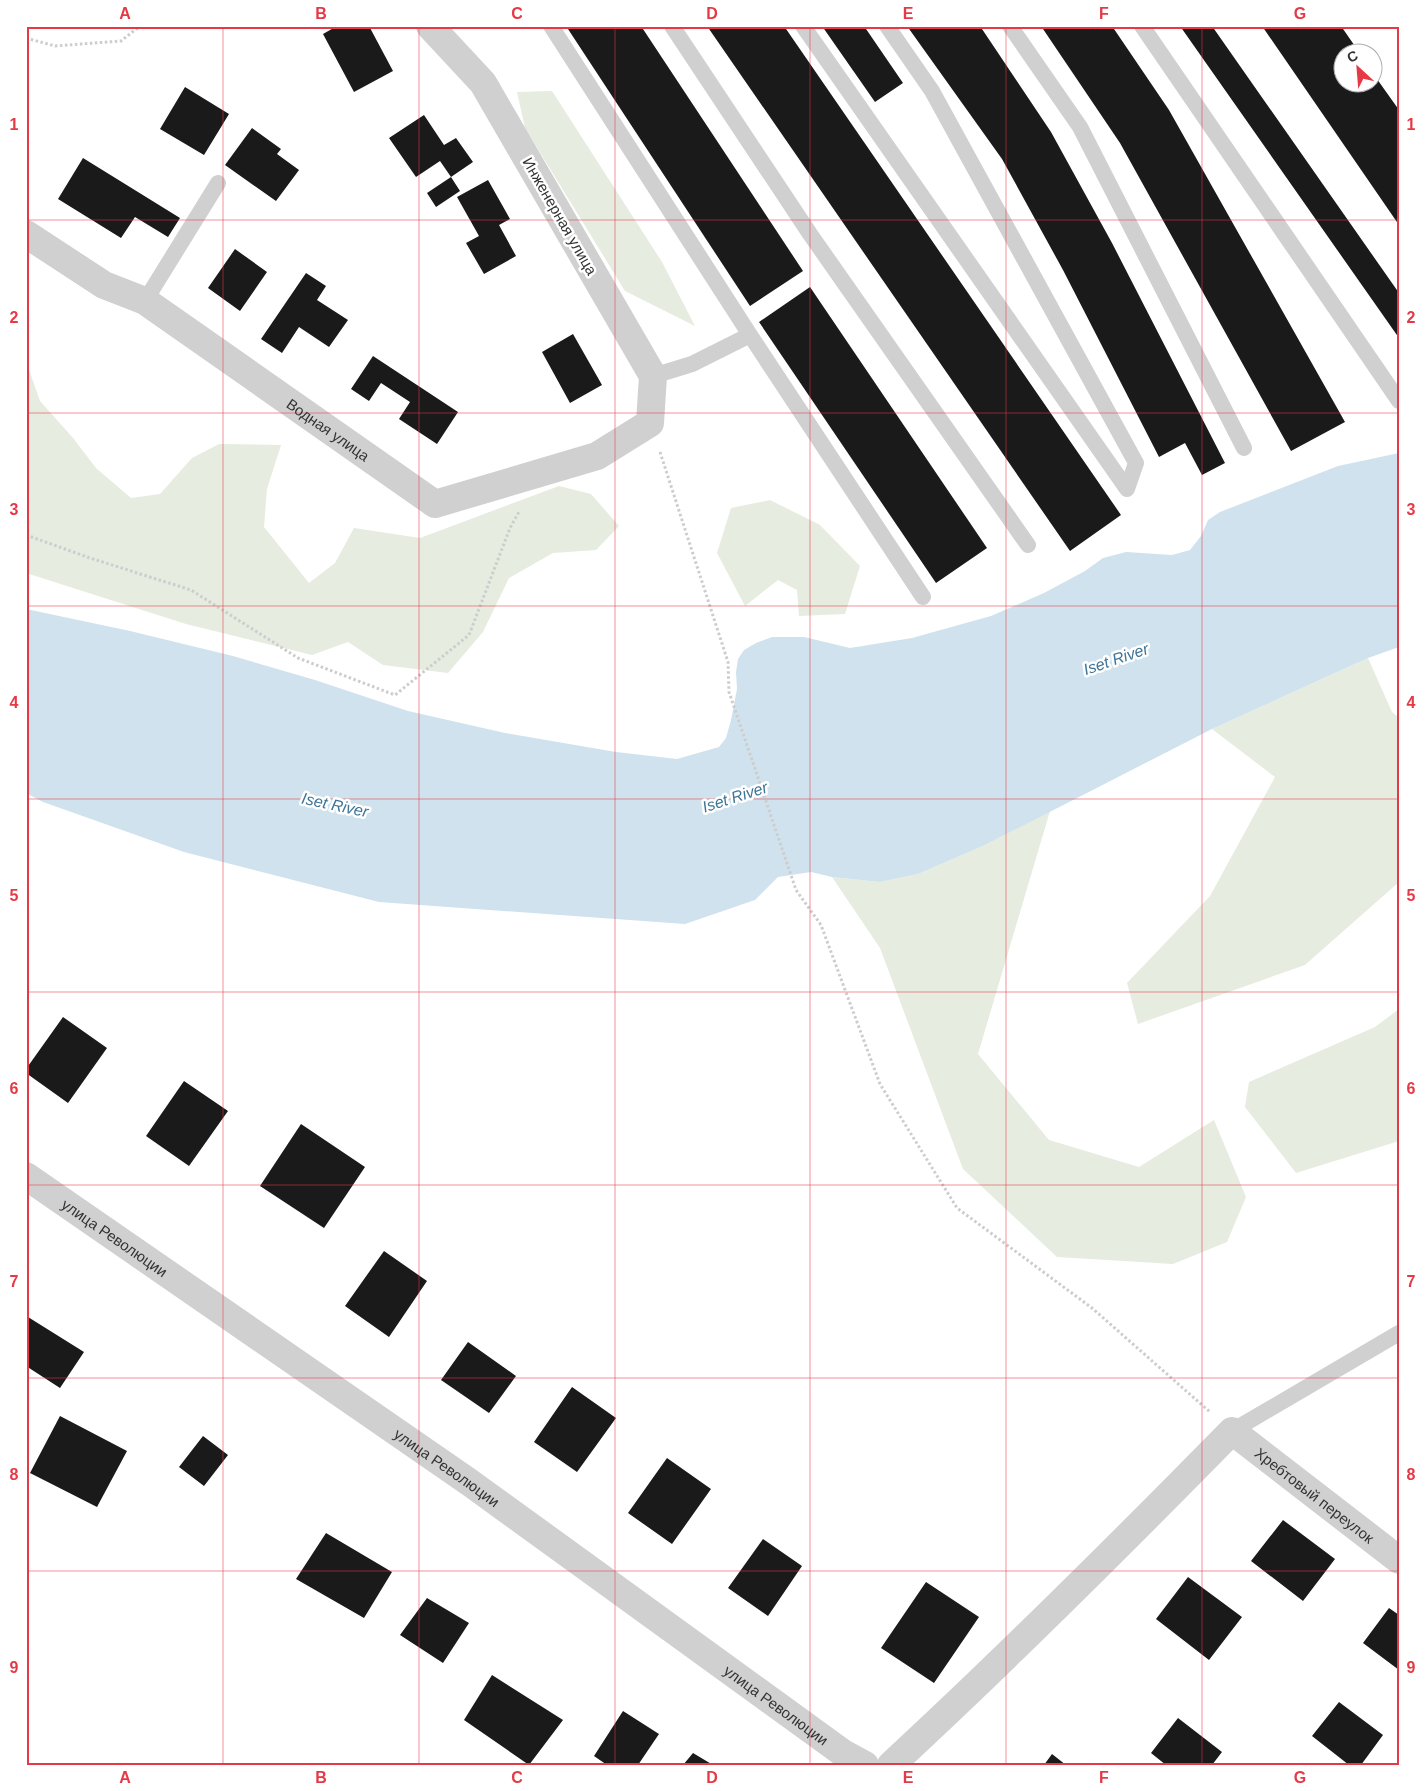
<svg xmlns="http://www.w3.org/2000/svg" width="1425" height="1791" font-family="Helvetica,sans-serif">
	<rect width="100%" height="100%" fill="#fff"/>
	<!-- green -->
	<path fill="#e6ecdf" d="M552 91 662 262 695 326 625 291 525 128 517 92Z
		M26 361 40 401 73 438 96 468 131 498 160 494 192 458 219 444 281 445 267 489 264 527 309 583 335 563 354 528 420 538 559 486 591 494 619 526 596 550 553 553 509 578 483 632 448 673 383 665 348 642 312 655 186 624 26 573Z
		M770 500 820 525 860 566 845 614 799 616 797 590 778 580 745 606 717 553 731 508Z
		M1368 658 1392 712 1399 718V882L1305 965 1138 1024 1127 983 1210 896 1275 777 1212 729Z
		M1050 811 978 1054 1049 1140 1139 1167 1214 1120 1246 1197 1227 1242 1173 1264 1057 1257 963 1169 880 948 832 877 880 882 918 874 983 846Z
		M1399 1009V1141L1296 1173 1245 1107 1249 1082 1375 1027Z"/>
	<!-- water -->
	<path fill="#cfe2ee" d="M1399 453V647L1368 658 1212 729 983 846 918 874 880 882 832 877 811 872 778 877 755 900 685 924 379 902 184 852 43 802 26 793V609L130 631 233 656 315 680 408 711 505 733 616 752 677 759 719 747 726 738 731 720 737 689 736 672 738 659 744 650 756 643 772 637H804L850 648 912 638 991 616 1044 593 1085 571 1103 558 1126 552 1172 555 1190 550 1201 536 1208 520 1220 512 1338 466Z"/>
	<!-- building -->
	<path fill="#1a1a1a" d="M337 26H369L393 71 354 92 323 34Z
		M566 26H641L803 271 750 306Z
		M707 26H784L1121 515 1070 551Z
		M822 26H864L903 83 875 102Z
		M907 26H980L1051 132 1112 243 1225 463 1202 475 1185 443 1159 457 1063 270 1002 159Z
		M1041 26H1112L1169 110 1345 422 1291 451 1120 143Z
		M1180 26H1212L1399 293V338Z
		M1262 26H1341L1359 52H1342V82H1372V72L1399 110V225Z
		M185 87 229 114 204 155 160 129Z
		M424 115 444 145 456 138 473 162 451 177 440 161 416 177 389 138Z
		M252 128 281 149 277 154 299 170 276 201 225 165Z
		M83 158 180 218 168 237 135 217 121 238 58 199Z
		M451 177 460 191 436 207 427 193Z
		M488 180 510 219 499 225 516 256 484 274 466 243 479 236 457 197Z
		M235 249 267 272 240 311 208 288Z
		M306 273 326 286 317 300 348 320 329 347 299 327 282 353 261 339Z
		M810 287 987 548 936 583 759 322Z
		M573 334 602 385 570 403 542 352Z
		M373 356 458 412 437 444 399 419 410 402 381 383 369 401 351 389Z
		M63 1017 107 1048 68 1103 26 1073V1069Z
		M184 1081 228 1111 189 1166 146 1136Z
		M301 1124 365 1167 324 1228 260 1186Z
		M384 1251 427 1281 389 1337 345 1306Z
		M28 1317 84 1352 60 1388 26 1366V1320Z
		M468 1342 516 1376 489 1413 441 1380Z
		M572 1387 616 1418 577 1472 534 1442Z
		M60 1416 127 1451 97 1507 30 1473Z
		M203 1436 228 1455 204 1486 179 1467Z
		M667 1458 711 1489 672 1544 628 1513Z
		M1283 1520 1335 1559 1303 1601 1251 1561Z
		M326 1533 392 1572 364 1618 296 1579Z
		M763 1539 802 1566 768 1616 728 1588Z
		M1188 1577 1242 1617 1209 1660 1156 1619Z
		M926 1582 979 1617 934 1683 881 1648Z
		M427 1598 469 1623 443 1663 400 1635Z
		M1389 1608 1399 1615V1670L1363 1643Z
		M492 1675 563 1720 529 1765 464 1720Z
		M1339 1702 1383 1735 1361 1765H1349L1312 1736Z
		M623 1711 659 1734 638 1765H607L594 1756Z
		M1178 1718 1222 1752 1212 1765H1166L1151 1753Z
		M693 1753 713 1765H683Z
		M1052 1754 1066 1765H1044Z"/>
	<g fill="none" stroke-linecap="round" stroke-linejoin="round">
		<!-- path -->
		<path stroke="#cdcdcd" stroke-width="3" stroke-dasharray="2.5 2.5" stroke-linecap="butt" d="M26 38 55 46 121 41 140 26
			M660 452 728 662 729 692 796 890 821 925 880 1084 957 1208 1092 1308 1210 1412
			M26 535 90 558 191 590 298 658 395 695 469 635 510 528 520 510"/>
		<!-- lane -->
		<path stroke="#d0d0d0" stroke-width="16" d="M551 26 750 335 923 597
			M672 26 810 234 1028 545
			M803 26 1127 489
			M887 26 932 91 1136 463 1127 489
			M1010 26 1080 127 1244 448
			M1142 26 1399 401
			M145 301 218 183
			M653 376 692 364 750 335
			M1232 1431 1399 1333"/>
		<!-- street -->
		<g stroke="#d0d0d0" stroke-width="28">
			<path id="s1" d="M26 234 104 285 145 301 435 504 597 456 650 423 653 376 483 83 430 26"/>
			<path id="s2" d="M26 1176 469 1482 843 1753 865 1765"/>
			<path id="s3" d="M891 1765C1008 1657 1120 1545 1232 1431L1399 1560"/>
		</g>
	</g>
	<!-- grid -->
	<path fill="none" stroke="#e63946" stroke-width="1" stroke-opacity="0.55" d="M223 26V1765M419 26V1765M615 26V1765M810 26V1765M1006 26V1765M1202 26V1765M26 220H1399M26 413H1399M26 606H1399M26 799H1399M26 992H1399M26 1185H1399M26 1378H1399M26 1571H1399"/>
	<g text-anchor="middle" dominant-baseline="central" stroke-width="5" stroke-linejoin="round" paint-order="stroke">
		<!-- street labels -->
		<g font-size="15" fill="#333" stroke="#fff">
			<text transform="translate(560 216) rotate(60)">Инженерная улица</text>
			<text stroke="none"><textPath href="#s1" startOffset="361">Водная улица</textPath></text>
			<text stroke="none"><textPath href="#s2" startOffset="108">улица Революции</textPath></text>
			<text stroke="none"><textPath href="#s2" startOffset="512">улица Революции</textPath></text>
			<text stroke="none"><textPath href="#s3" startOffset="582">Хребтовый переулок</textPath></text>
			<text stroke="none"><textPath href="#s2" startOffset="918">улица Революции</textPath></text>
		</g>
		<!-- water labels -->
		<g font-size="16" font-style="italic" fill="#3f7597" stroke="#fff">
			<text transform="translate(1116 659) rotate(-19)">Iset River</text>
			<text transform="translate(735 797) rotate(-18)">Iset River</text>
			<text transform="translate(335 805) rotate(12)">Iset River</text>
		</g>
	</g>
	<!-- border -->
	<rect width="1425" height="1791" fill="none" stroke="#ffffff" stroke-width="55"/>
	<!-- north arrow -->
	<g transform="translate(1358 68) rotate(334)"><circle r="24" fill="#ffffff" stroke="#adadad"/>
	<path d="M0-4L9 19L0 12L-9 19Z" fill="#e63946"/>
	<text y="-8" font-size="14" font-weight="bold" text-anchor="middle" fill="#333333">С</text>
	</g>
	<rect x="28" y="28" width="1370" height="1736" fill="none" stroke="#e63946" stroke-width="2"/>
	<g font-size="16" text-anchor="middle" font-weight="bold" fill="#e63946">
		<text x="125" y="19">A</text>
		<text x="321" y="19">B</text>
		<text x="517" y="19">C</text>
		<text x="712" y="19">D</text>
		<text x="908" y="19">E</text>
		<text x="1104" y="19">F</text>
		<text x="1300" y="19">G</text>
		<text x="14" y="130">1</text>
		<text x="1411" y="130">1</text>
		<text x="14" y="323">2</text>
		<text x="1411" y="323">2</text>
		<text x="14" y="515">3</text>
		<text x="1411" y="515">3</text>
		<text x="14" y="708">4</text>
		<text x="1411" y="708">4</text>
		<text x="14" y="901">5</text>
		<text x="1411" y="901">5</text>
		<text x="14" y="1094">6</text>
		<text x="1411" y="1094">6</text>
		<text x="14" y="1287">7</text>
		<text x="1411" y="1287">7</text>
		<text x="14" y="1480">8</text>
		<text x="1411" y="1480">8</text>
		<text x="14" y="1673">9</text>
		<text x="1411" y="1673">9</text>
		<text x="125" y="1783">A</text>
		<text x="321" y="1783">B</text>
		<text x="517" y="1783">C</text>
		<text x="712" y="1783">D</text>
		<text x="908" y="1783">E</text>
		<text x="1104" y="1783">F</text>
		<text x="1300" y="1783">G</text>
	</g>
</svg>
